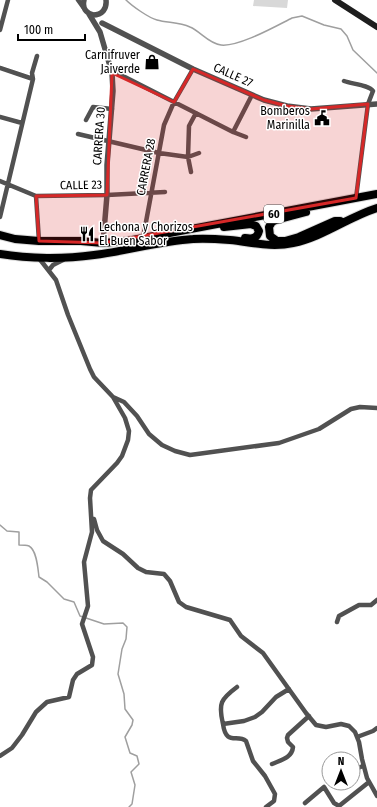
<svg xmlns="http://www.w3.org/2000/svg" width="377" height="807" font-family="'Fira Sans Condensed',sans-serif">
	<rect width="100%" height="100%" fill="#fff"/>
	<!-- green -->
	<path fill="#d8d8d8" d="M254 0H288L287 8 253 6Z"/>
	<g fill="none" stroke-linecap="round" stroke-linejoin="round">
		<!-- stream -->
		<path stroke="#9f9f9f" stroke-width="1.5" d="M126 0C132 6 149 18 157 20 167 23 179 22 190 27 200 31 209 44 221 45 239 47 276 26 292 18L302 16 324 25 341 29 347 36 353 50 377 73
			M0 525 7 531 19 532V545C22 545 26 545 29 546 37 550 38 570 39 577L47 582 64 599 74 602 80 616 104 624 123 623 127 627 126 639 122 649 118 674 124 694 125 709 133 720 132 725 125 737 130 753 137 756 139 764 131 772 135 785 132 804 129 807"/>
		<!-- trunk casing -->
		<g stroke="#dbdbdb" stroke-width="10">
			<path id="trunk" d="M306 212 276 220 272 222 269 227 270 236 277 241H285L299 237 335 221H340
				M224 227 251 224 256 226 259 231C257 239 252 239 245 238
				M0 235 15 239 39 241H81L103 243 127 241 377 194
				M0 254C29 259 65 259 94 255 127 251 160 241 193 239 205 238 218 239 230 240 251 242 271 248 293 243 323 237 348 217 377 208"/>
		</g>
		<!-- minor -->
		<path stroke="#515151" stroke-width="4.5" d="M78 0 83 7
			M0 30 8 0
			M0 68 33 79 0 217
			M112 73 119 74 233 132 246 137
			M33 79 32 73 37 56
			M344 81C352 84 369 85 373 91L368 104 356 198
			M0 117 22 123
			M86 120 93 107 112 109
			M233 132 252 95
			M78 134 159 153 188 157 199 153
			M191 172 188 157 189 126 196 113
			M0 181 36 196 107 195 165 192
			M36 196 39 241
			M143 238 164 125 174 102 193 69
			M49 270 53 265 63 260
			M113 397 124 402 137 416 149 434 162 445 175 451 190 455 279 443 319 429 351 409 360 407 377 408
			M94 519 97 530 103 541 123 554 138 568 146 572 164 574 170 581 179 602 186 607 230 620 241 636 263 653 306 713 316 725 326 727 341 724 349 726 355 732 359 742 362 759 367 778 377 796
			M337 622 339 616 359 605H371L377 600
			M223 724C218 703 221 699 237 687
			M357 737 373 731 377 728
			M0 756 12 748 22 735 36 712 47 702 69 697 73 680 77 674 92 665 93 657 82 624 88 606 84 562 92 532 90 498 91 490 117 463 122 456 128 440 129 431 125 418 113 397 94 377 90 369 68 315 56 280 38 257
			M272 764C281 760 292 758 293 747L288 742 287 738 288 735 309 716
			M353 770 363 766
			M305 803 324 787 334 803 339 806 369 782
			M266 807 274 801 275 794 265 776 253 761 246 741C237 734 226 746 223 724L244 721 255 717 262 712 276 697 289 689"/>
		<!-- tertiary -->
		<path stroke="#515151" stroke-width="5.5" d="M84 0C82 8 86 13 93 15 102 15 107 9 106 0
			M89 14 100 32 112 73 113 91 107 165V195L103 243
			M102 23 193 69 264 100 287 106 311 109 377 104"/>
		<!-- secondary -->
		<path stroke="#1e1e1e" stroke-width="6" d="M335 0 377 27"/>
		<!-- trunk -->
		<use href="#trunk" stroke="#000" stroke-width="8"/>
	</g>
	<!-- marked area -->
	<path fill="#d62828" fill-opacity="0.2" stroke="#d62828" stroke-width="3" stroke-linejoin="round" d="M193 69 264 100 287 106 311 109 368 104 356 198 103 243 39 241 36 196 107 195 112 73 174 102Z"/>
	<!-- icons -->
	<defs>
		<g id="shop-bare" transform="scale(1.2)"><path d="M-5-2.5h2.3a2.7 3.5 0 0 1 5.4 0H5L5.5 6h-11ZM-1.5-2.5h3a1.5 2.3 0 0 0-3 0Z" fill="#000" stroke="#fff" stroke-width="2.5" paint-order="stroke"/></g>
		<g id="civic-bare" transform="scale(1.2)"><path d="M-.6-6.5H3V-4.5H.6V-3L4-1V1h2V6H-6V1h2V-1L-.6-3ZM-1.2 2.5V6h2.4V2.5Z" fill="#000" stroke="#fff" stroke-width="2.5" paint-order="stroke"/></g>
		<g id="restaurant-bare" transform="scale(1.2)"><path d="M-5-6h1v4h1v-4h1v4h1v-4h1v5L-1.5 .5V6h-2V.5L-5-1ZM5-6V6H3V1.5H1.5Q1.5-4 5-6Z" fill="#000" stroke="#fff" stroke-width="2.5" paint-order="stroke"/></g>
	</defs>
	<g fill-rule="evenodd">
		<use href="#shop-bare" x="152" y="62"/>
		<use href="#civic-bare" x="322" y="118"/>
		<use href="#restaurant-bare" x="87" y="234"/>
	</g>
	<g text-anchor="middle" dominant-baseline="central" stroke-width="3" stroke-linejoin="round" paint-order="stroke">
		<!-- shield labels -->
		<rect fill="#fff" stroke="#4c4c4c" stroke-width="1" x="264" y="205" width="20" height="18" rx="3"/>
		<g font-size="11" font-weight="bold" fill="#000">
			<text x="274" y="214">60</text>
		</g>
		<!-- poi labels -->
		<g font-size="12" fill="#000" stroke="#fff" text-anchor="end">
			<text x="140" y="55">Carnifruver<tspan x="140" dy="14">Jaiverde</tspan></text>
			<text x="310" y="111">Bomberos<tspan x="310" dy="14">Marinilla</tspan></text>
			<text x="99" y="227" text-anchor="start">Lechona y Chorizos<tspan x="99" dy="14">El Buen Sabor</tspan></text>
		</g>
		<!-- street labels -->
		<g font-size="12" fill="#000" stroke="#fff">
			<text transform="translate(233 75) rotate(24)">CALLE 27</text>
			<text transform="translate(99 136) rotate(-86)">CARRERA 30</text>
			<text transform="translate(146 167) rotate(-79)">CARRERA 28</text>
			<text transform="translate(81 185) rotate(-1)">CALLE 23</text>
		</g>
	</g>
	<!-- north arrow -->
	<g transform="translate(341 771)"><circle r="19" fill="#ffffff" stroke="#999999"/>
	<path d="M0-3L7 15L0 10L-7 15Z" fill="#000000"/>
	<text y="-6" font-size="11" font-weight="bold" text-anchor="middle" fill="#000000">N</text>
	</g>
	<!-- scale -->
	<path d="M18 34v6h67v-6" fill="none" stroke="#000000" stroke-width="2"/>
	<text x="24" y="34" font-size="12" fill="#000000" stroke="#ffffff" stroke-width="3" paint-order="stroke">100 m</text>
</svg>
